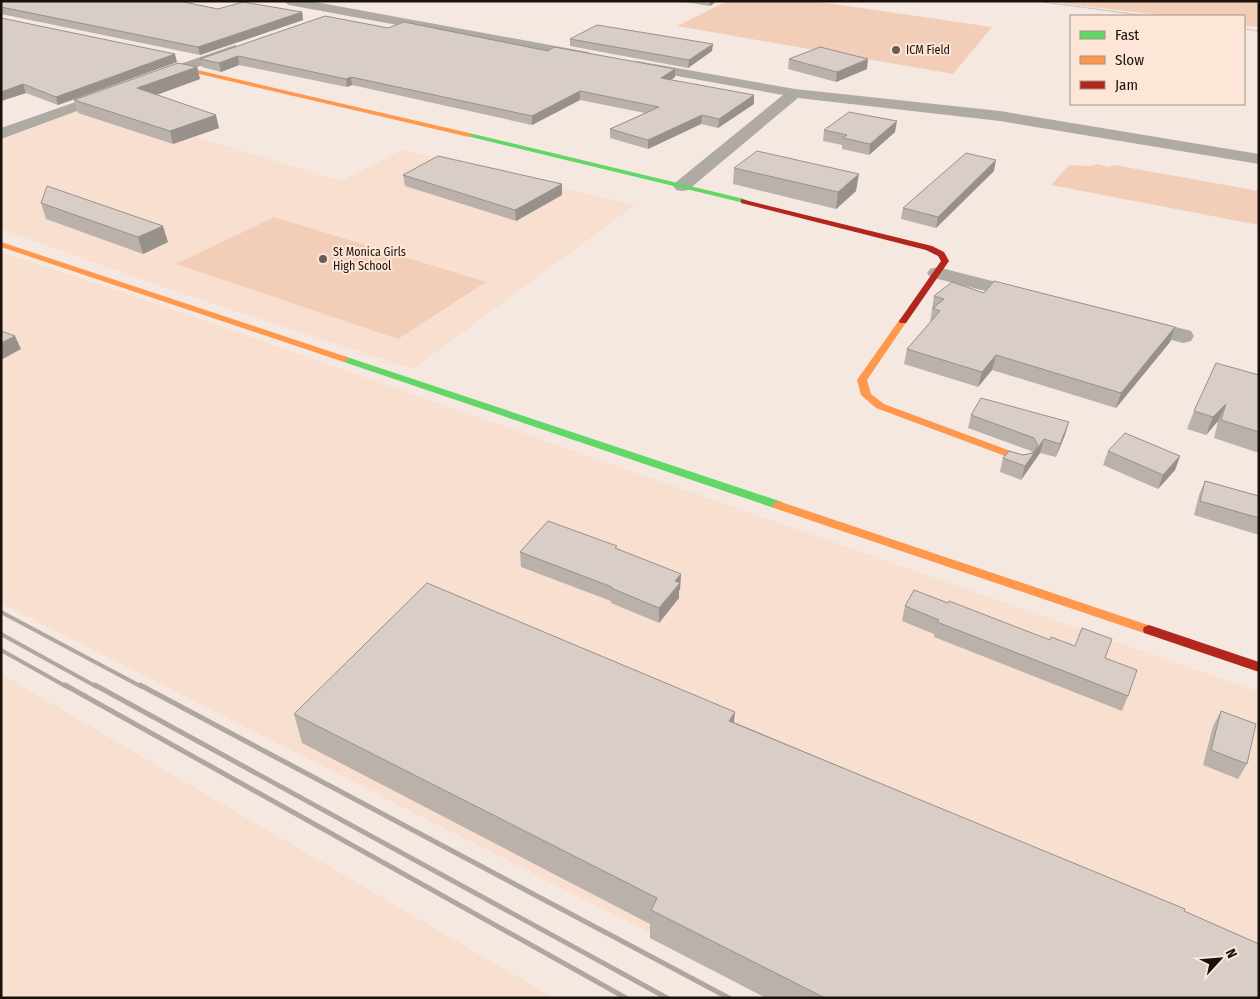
<svg xmlns="http://www.w3.org/2000/svg" width="1260" height="999" font-family="'Fira Sans Condensed',sans-serif">
	<rect width="100%" height="100%" fill="#f5e8e0"/>
	<!-- built -->
	<path fill="#f8dfd0" d="M128 93 164 127 341 181 402 150 635 205 413 369 168 289 1 229V139Z
		M1 252 117 290 1259 692V998H779L1 603Z
		M1 674 482 956 554 998H1Z"/>
	<!-- green -->
	<path fill="#f2ceb8" d="M727 1H813L992 27 953 74 677 26Z
		M1043 1H1259V27L1244 26V16H1166Z
		M1097 164 1109 167 1114 165 1259 191V225L1051 185 1069 165 1092 166Z
		M274 217 486 282 398 339 176 264Z"/>
	<g fill="none" stroke-linecap="round" stroke-linejoin="round">
		<!-- path -->
		<path stroke="#b7afaa" stroke-width="1" stroke-dasharray="2 1" stroke-linecap="butt" d="M1043 2 1148 16
			M1244 29 1259 31"/>
		<!-- street -->
		<path fill="#b0aaa5" fill-rule="evenodd" d="M283 1H310L588 52 595 56 588 60 289 5Z
			M235 45 242 49 240 52 158 81H148L146 78 148 75Z
			M637 61 795 89 1000 111 1259 154V164L1000 121 798 98 688 190 682 191 676 190 673 186 676 182 783 95 632 68 630 65 632 62Z
			M110 90 115 91 117 94 115 97 1 139V128Z
			M937 267 1032 291 1036 295 1032 299 1025 301 930 277 927 273 930 269Z
			M1137 317 1191 331 1194 336 1191 341 1183 343 1129 329 1126 324 1129 319Z"/>
		<!-- fast -->
		<path fill="#63d668" fill-rule="evenodd" d="M469 133 744 199 748 201 744 203 467 136V134Z
			M344 356 782 502 784 505 782 508H774L341 361V357Z"/>
		<!-- slow -->
		<path fill="#ff974d" fill-rule="evenodd" d="M180 66 469 133 472 135 469 137 178 69Z
			M1 242 347 357 349 359 347 361H341L1 247Z
			M903 318 907 321 867 380 871 394 884 404 1024 456 1025 458 1024 460H1016L876 408 861 395 857 380 900 319Z
			M778 501 1154 627 1155 630 1154 633H1144L774 508 772 505Z"/>
		<!-- jam -->
		<path fill="#b3261e" fill-rule="evenodd" d="M741 199 932 246 944 252 949 261 906 323H900L899 321 941 261 938 256 926 250 741 203Z
			M1149 625 1259 662V672L1144 633 1143 630 1144 627Z"/>
		<!-- rail-far1 -->
		<path stroke="#aea7a1" stroke-width="4" d="M1 612 142 687
			M1 634 97 687
			M1 650 67 687"/>
		<!-- rail -->
		<path stroke="#aea7a1" stroke-width="5" d="M65 685 626 998
			M95 685 667 998
			M140 685 729 998"/>
	</g>
	<!-- wall -->
	<path fill="#bbb1ab" d="M1 1 302 12 303 20 200 55 1 14Z
		M678 1H717L710 6Z
		M1 18 177 62 58 105 26 93 1 101Z
		M388 28 675 69V77L670 80 754 104 718 128 701 124 648 149 610 138V129L645 113 580 100 532 125 352 85 347 87 239 65 221 72 202 67 200 59Z
		M570 39 712 51 688 68 570 46Z
		M789 59 867 69 836 82 788 69Z
		M197 67 200 79 156 95 219 128 173 144 78 113 74 100Z
		M824 130 895 132 869 155 842 149V145L823 141Z
		M734 168 856 191 836 209 733 184Z
		M994 171 936 228 901 219 903 208Z
		M403 175 562 184V195L516 221 405 186Z
		M41 203 168 242 143 254 46 219Z
		M984 293 1175 327 1170 342 1116 408 992 370 978 387 904 364 907 349 930 323 934 296Z
		M1259 375V453L1214 438 1218 421 1206 435 1187 429 1194 411Z
		M971 415 1065 435 1056 457 1040 453 1021 480 1000 472 1003 458 1032 453 1031 451 968 428Z
		M1108 451 1180 456 1175 470 1158 489 1103 465Z
		M1205 481 1259 496V535L1194 515 1199 495Z
		M617 549 681 574 680 589 679 591V598L659 623 611 603V601L521 567 520 552Z
		M948 603 1050 640 1075 646 1105 658 1128 696 1122 711 934 637V634L902 621 905 606Z
		M1221 711 1247 764 1238 779 1203 765 1213 726Z
		M294 714 734 722 1184 911 1259 998H766L650 938V924L302 743Z"/>
	<!-- shaded-wall -->
	<path fill="#98908b" d="M710 1H717L710 6Z
		M302 12 303 20 200 55 198 47Z
		M713 44 712 51 688 68 689 60Z
		M175 54 177 62 58 105 56 97Z
		M238 56 239 65 221 72 219 63Z
		M868 59 867 69 836 82 837 72Z
		M197 67 200 79 140 101 137 88Z
		M675 69V77L661 87V78Z
		M351 77 352 85 347 87 346 79Z
		M23 84 26 93 1 101V92Z
		M580 91V100L532 125V116Z
		M754 95V104L718 128 719 119Z
		M216 115 219 128 173 144 170 131Z
		M702 115 701 124 648 149V140Z
		M897 121 895 132 869 155 870 144Z
		M996 160 994 171 936 228 938 217Z
		M859 174 856 191 836 209 838 192Z
		M562 184V195L516 221 515 210Z
		M163 226 168 242 143 254 138 237Z
		M1175 327 1170 342 1116 408 1121 393Z
		M15 336 21 349 1 360V343Z
		M996 355 992 370 978 387 982 372Z
		M1226 404 1218 421 1206 435 1213 417Z
		M1069 422 1065 435 1056 457 1060 444Z
		M1044 439 1040 453 1021 480 1025 466Z
		M1180 456 1175 470 1158 489 1163 475Z
		M681 574 680 589 679 591V598L659 623V608L675 581Z
		M735 712 732 741 729 721Z"/>
	<!-- building -->
	<path fill="#d9cec7" stroke="#98908b" d="M1 1H179L218 9 243 2 302 12 198 47 1 7Z
		M325 16 388 28 404 22 548 51 554 47 675 69 661 78 754 95 719 119 702 115 648 140 610 129 659 107 580 91 532 116 351 77 346 79 238 56 219 63 200 59Z
		M1 18 175 54 56 97 23 84 1 92Z
		M597 25 713 44 689 60 570 39Z
		M820 47 868 59 837 72 789 59Z
		M178 63 197 67 137 88 216 115 170 131 74 100Z
		M849 112 897 121 870 144 843 138 847 135 824 130Z
		M757 151 859 174 838 192 734 168Z
		M966 153 996 160 938 217 903 208Z
		M438 156 562 184 515 210 403 175Z
		M47 186 163 226 138 237 41 203Z
		M994 281 1175 327 1121 393 996 355 982 372 907 349 940 311 933 308 944 299 934 296 952 282 984 293Z
		M1 331 15 336 1 343Z
		M1216 363 1259 375V432L1221 420 1226 404 1213 417 1194 411Z
		M981 398 1069 422 1060 444 1044 439 1025 466 1003 458 1009 451 1023 455 1033 453 1038 446 1034 438 971 415Z
		M1125 433 1180 456 1163 475 1108 451Z
		M1205 481 1259 496V518L1200 501Z
		M548 521 617 546 615 548 681 574 675 581 680 583 659 608 611 588 612 587 520 552Z
		M427 583 735 712 729 721 1185 909 1184 911 1259 944V998H825L651 910 657 898 294 714Z
		M914 590 948 603 949 601 1050 640 1051 637 1075 646 1082 628 1112 639 1105 658 1137 670 1128 696 937 622 939 620 905 606Z
		M1221 711 1256 724 1247 764 1211 750Z"/>
	<!-- markers -->
	<g fill="#675c56" stroke="#fde6d8" stroke-width="2">
		<circle cx="896" cy="50" r="5"/>
		<circle cx="323" cy="259" r="5"/>
	</g>
	<g text-anchor="middle" dominant-baseline="central" stroke-width="4" stroke-linejoin="round" paint-order="stroke">
		<!-- far-poi labels -->
		<g font-size="12" fill="#1a110b" stroke="#fde6d8" text-anchor="start">
			<text x="906" y="50">ICM Field</text>
			<text x="333" y="252">St Monica Girls<tspan x="333" dy="14">High School</tspan></text>
		</g>
	</g>
	<!-- border -->
	<rect width="1260" height="999" fill="none" stroke="#1a110b" stroke-width="5"/>
	<!-- legend -->
	<rect x="1070" y="15" width="175" height="90" fill="#fde6d8" stroke="#a29186"/>
	<rect x="1080" y="31" width="25" height="8" fill="#63d668" stroke="#a29186"/>
	<text x="1115" y="40" font-size="15" fill="#1a110b">Fast</text>
	<rect x="1080" y="56" width="25" height="8" fill="#ff974d" stroke="#a29186"/>
	<text x="1115" y="65" font-size="15" fill="#1a110b">Slow</text>
	<rect x="1080" y="81" width="25" height="8" fill="#b3261e" stroke="#a29186"/>
	<text x="1115" y="90" font-size="15" fill="#1a110b">Jam</text>
	<!-- north arrow -->
	<g transform="translate(1220 959) rotate(64)" stroke="#fde6d8" stroke-width="4" paint-order="stroke">
	<path d="M0-4L9 19L0 12L-9 19Z" fill="#1a110b"/>
	<text y="-8" font-size="14" font-weight="bold" text-anchor="middle" fill="#1a110b">N</text>
	</g>
</svg>
